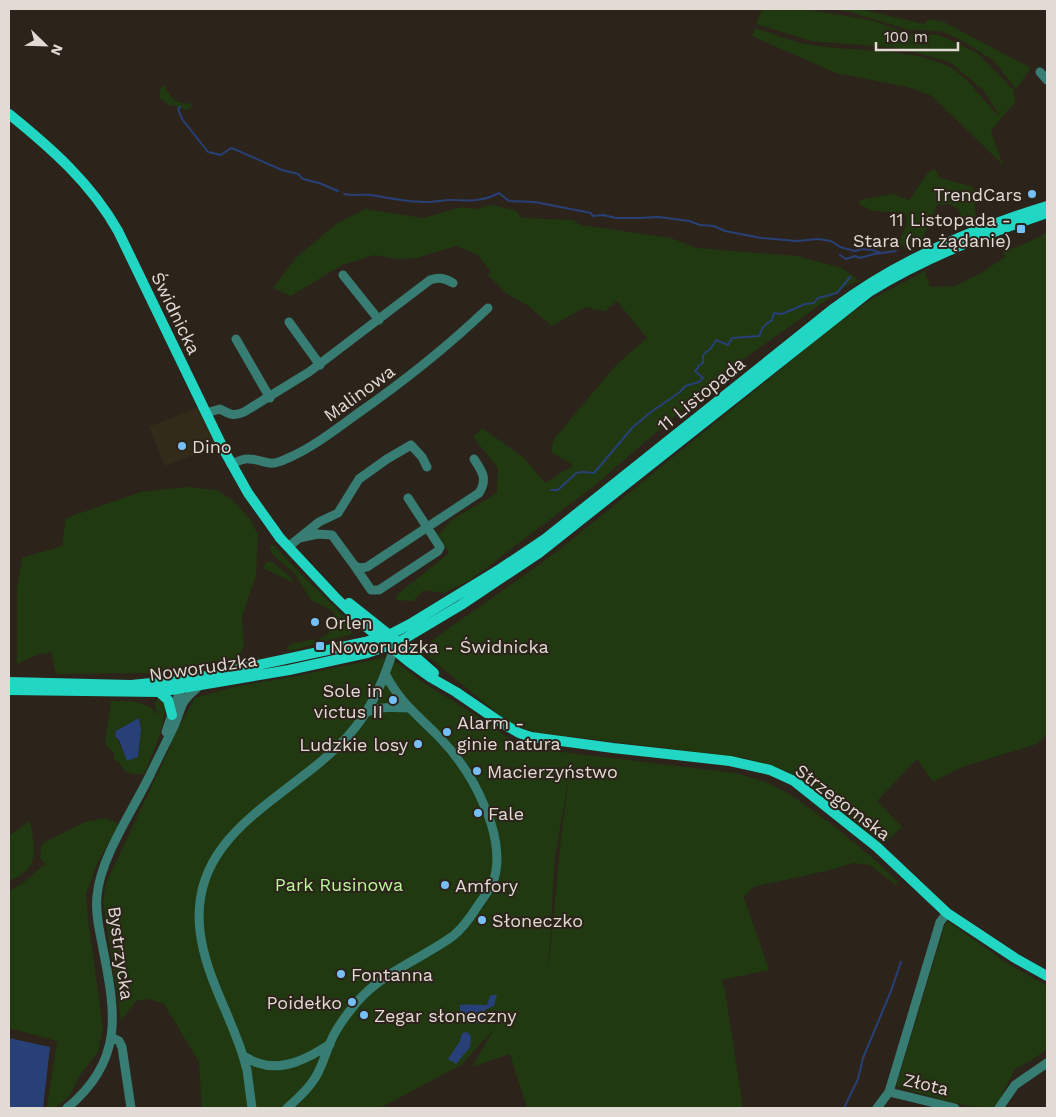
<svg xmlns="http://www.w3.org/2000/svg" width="1056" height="1117" font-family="'Work Sans',sans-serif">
	<rect width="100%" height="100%" fill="#2c231a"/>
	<!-- commercial -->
	<path fill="#332b1a" d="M198 407 217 446 165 466 149 427Z"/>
	<!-- green -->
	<path fill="#203910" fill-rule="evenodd" d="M762 9H804L875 21 908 34 939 35 977 53 1014 90 1015 104C1005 111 1000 121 991 131L1003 165 932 96 908 87 836 73 752 36 755 28C774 34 794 43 813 45 855 52 910 48 948 66 968 76 984 103 1000 116L984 91 950 62 898 48 811 41 756 24Z
		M831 9H859L924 24 929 19 944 22 1031 68 1016 89 994 61 961 40 941 31 909 30 850 12Z
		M164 85C170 98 178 106 192 103V107L186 110 173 105 171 106 159 98 161 87Z
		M934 168 940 178 973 187 976 221 963 224 959 210 949 204 937 205 923 237 908 250 899 243 907 224 905 213 873 211 859 204 860 200 892 194 909 200 927 174Z
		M491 205 515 210 522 218 573 220 581 225 671 238 696 248 797 256 842 268 860 281 848 285 727 371 593 487 470 580 443 593 424 590 413 601 395 600 398 594 449 553 438 535 453 519 497 493 498 468 473 437 482 428 523 457 545 483 573 465 551 452 554 439 617 364 647 338 617 301 605 311 585 307 552 326 527 305 506 293 488 275 491 272 477 254 456 246 416 258 397 259 375 255 342 265 291 296 273 288 296 258 336 224 365 209 423 218 462 207 475 209Z
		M1047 233V734L1037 744 962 767 933 782 917 759 878 800 879 803 902 827 883 844 810 786 784 770 744 758 534 732 509 723 424 653 423 647C470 612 518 581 564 546L835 325 870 300 925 271 930 287 955 286 981 273 1005 257 1003 251 1022 245Z
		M186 487 217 490 232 500 250 519 258 535 256 576 242 616 244 647 237 659 148 673 56 674 51 652 39 654 17 664V589L22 558 62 546 66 518 141 492Z
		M272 545 275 546 295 568 351 623 353 630 352 634 320 643 319 638 326 636 335 622 336 618 333 611 311 600 295 574 271 553 270 547Z
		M271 561 289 576 294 583 263 568 267 562Z
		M315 639 316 644C305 646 297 652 286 649L291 644Z
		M387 657C401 664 412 675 425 684 455 703 486 719 513 742L553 751 736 773 766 782 791 795 838 829 877 862 898 882 896 885 893 883 870 865 854 863 826 871 753 887 745 896 743 895 769 970 721 980 725 990 743 1108H527L510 1054 472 1067 494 1029 461 1065 380 1108H202L199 1062 164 1004 149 999 136 1001 121 1020 103 901 106 883 172 743H170L195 698 238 686 292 677ZM569 777 561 837 548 973 555 856Z
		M158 699C160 701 162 701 164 704 169 716 150 762 144 774 133 775 124 774 120 763L114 759V753L105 744 111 701C133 701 145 700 160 716L155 708V702ZM140 718 141 730 138 757 127 761 118 740 115 736 116 731Z
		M105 818 119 824 98 862 86 894 88 919 103 1028 98 1052 80 1075 69 1097 55 1108H47L57 1041 9 1028V891L23 883 45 864 40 858 41 846 45 842 85 822Z
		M30 821C35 850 41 868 9 881V836Z
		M949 922 1005 962 1047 986V1049L1035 1058 1014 1070 996 1108C964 1108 927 1096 896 1086L945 924Z"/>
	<!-- water -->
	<path fill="#284078" d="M139 718 141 729 138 757 127 761 119 740 115 736 116 731Z
		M497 994 494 1006 485 1010V1020L479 1023 464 1022 460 1014V1005C470 1004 478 1005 487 1005L490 996Z
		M467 1032 471 1036 470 1047 456 1064 448 1059 460 1041 462 1033Z
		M9 1038 50 1047 43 1108H9Z"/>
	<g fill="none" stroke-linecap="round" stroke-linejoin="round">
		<!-- stream -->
		<path stroke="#284078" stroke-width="2" d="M180 107 178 109 182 119 208 152 221 155 231 148 234 149 282 170 298 174 303 179 319 183 338 191
			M344 194C353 196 361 194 371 195 388 198 406 202 424 202 434 203 445 199 455 200 471 201 484 201 499 193L509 201 535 202 591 213 593 216 603 215 616 218H638L659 217 689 221 700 225 714 226 725 231 761 238 797 241 818 239 831 241 840 247 855 251 862 249 872 250 881 253
			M840 255 846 259 855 256 860 258 874 254 896 251
			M551 490H558L576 473 583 472 594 473 633 427 651 412 680 392 685 386 699 382 703 378 695 371 698 368V366L703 363C703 353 702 355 709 350 712 348 714 343 716 340L728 345 732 338 759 336 763 327 772 320 774 313 782 314 805 304 814 303 818 298 837 293 850 277
			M844 1108 858 1079 863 1058 891 991 901 962"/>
		<!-- minor -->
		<path stroke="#377d73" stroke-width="9" d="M1040 72 1047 80
			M343 275 379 320
			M289 322 320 365
			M236 339 270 398
			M206 413 220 409C230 414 233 417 244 412L309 372 430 280C439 277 445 278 453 283
			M231 464C237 462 243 458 249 459 267 460 267 468 286 459 312 448 335 430 357 414 403 382 447 347 488 308
			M299 538 318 534 332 535 354 565 359 568 367 567 479 493C488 479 482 471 474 459
			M288 547 319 522 338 513 359 479 387 459 411 445 422 457 427 467
			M354 565 371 590H379L438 551 440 547 408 498
			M364 714C378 706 394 707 410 708
			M166 732 181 688 185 685
			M111 1037 119 1041 122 1047 131 1108
			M243 1056C248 1058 253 1062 258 1063 283 1072 309 1058 330 1044
			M889 1092 955 1108
			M67 1108C124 1061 116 1014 103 949 100 932 95 914 97 896 100 858 133 810 150 775 158 758 167 741 175 724 178 717 180 709 183 703 187 696 194 691 199 686
			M252 1108 247 1070 243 1056C230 1014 205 975 200 931 188 831 292 798 348 736 368 714 382 685 391 657
			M287 1108C297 1099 308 1090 315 1078 322 1067 325 1055 330 1043 336 1028 346 1015 357 1002 383 972 421 959 453 936 463 928 470 918 477 907 482 899 489 891 493 882 502 858 494 827 484 805 474 781 458 757 441 739 420 717 398 701 385 673
			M877 1108 889 1092 940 922 947 913
			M999 1108 1015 1085 1047 1063"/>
		<!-- major -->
		<path stroke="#21d6c3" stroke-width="10" d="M9 114C51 148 91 183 118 231L225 452 248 493 280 538 335 597 365 626 409 662 430 677 456 692 497 720 519 733 531 737 613 748 730 761 770 770 794 781 877 847 947 913 1015 958 1047 976
			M349 603 402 645 434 673
			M9 682 131 685 162 682 207 676 365 642 389 635 410 624 500 569 545 539 833 309C896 261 972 229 1047 206
			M9 690 159 692 289 670 367 653 399 642 461 605 539 553 869 292C924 258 986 234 1047 213
			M159 692 168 700 172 715"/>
	</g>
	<!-- markers -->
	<g fill="#76c0f7" stroke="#2c231a" stroke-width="2">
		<circle cx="1032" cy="194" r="5"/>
		<rect x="1016" y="224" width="10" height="10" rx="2.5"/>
		<circle cx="182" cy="446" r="5"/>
		<circle cx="315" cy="622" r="5"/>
		<rect x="315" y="641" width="10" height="10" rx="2.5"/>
		<circle cx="393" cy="700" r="5"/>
		<circle cx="447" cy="732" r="5"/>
		<circle cx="418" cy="744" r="5"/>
		<circle cx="477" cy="771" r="5"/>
		<circle cx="478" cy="813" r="5"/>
		<circle cx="445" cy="885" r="5"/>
		<circle cx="482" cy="920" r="5"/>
		<circle cx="341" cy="974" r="5"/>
		<circle cx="352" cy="1002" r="5"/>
		<circle cx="364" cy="1015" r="5"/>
	</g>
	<g text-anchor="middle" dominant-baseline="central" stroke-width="4" stroke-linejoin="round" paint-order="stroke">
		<!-- poi labels -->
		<g font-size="18" fill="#e1dad5" stroke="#2c231a" text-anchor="start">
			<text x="1022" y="194" text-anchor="end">TrendCars</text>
			<text x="1011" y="219" text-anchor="end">11 Listopada -<tspan x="1011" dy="21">Stara (na żądanie)</tspan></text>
			<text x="192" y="446">Dino</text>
			<text x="325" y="622">Orlen</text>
			<text x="330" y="646">Noworudzka - Świdnicka</text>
			<text x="383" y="690" text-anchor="end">Sole in<tspan x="383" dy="21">victus II</tspan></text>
			<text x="457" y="722">Alarm -<tspan x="457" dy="21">ginie natura</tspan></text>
			<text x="408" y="744" text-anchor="end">Ludzkie losy</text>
			<text x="487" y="771">Macierzyństwo</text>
			<text x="488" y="813">Fale</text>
			<text x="455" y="885">Amfory</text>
			<text x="492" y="920">Słoneczko</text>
			<text x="351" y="974">Fontanna</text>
			<text x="342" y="1002" text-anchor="end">Poidełko</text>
			<text x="374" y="1015">Zegar słoneczny</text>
		</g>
		<!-- street labels -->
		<g font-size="18" fill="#e1dad5" stroke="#2c231a">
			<text transform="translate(176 313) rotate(64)">Świdnicka</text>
			<text transform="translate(359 393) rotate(-36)">Malinowa</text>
			<text transform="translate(701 394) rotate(-39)">11 Listopada</text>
			<text transform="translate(203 667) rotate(-8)">Noworudzka</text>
			<text transform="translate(843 802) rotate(37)">Strzegomska</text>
			<text transform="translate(121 953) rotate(82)">Bystrzycka</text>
			<text transform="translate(926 1084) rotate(13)">Złota</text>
		</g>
		<!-- park labels -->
		<g font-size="18" fill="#bbf59c" stroke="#2c231a">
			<text x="339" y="884">Park Rusinowa</text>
		</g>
	</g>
	<!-- border -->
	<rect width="1056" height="1117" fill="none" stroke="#e1dad5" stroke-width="20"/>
	<!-- north arrow -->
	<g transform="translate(45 45) rotate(113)" stroke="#2c231a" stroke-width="4" paint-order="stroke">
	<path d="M0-4L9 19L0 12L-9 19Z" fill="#e1dad5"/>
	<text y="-8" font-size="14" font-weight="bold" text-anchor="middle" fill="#e1dad5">N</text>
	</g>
	<!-- scale -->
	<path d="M876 42v8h82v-8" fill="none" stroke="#e1dad5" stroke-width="2.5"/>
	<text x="884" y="42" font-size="15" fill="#e1dad5" stroke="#2c231a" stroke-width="4" paint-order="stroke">100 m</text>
</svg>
